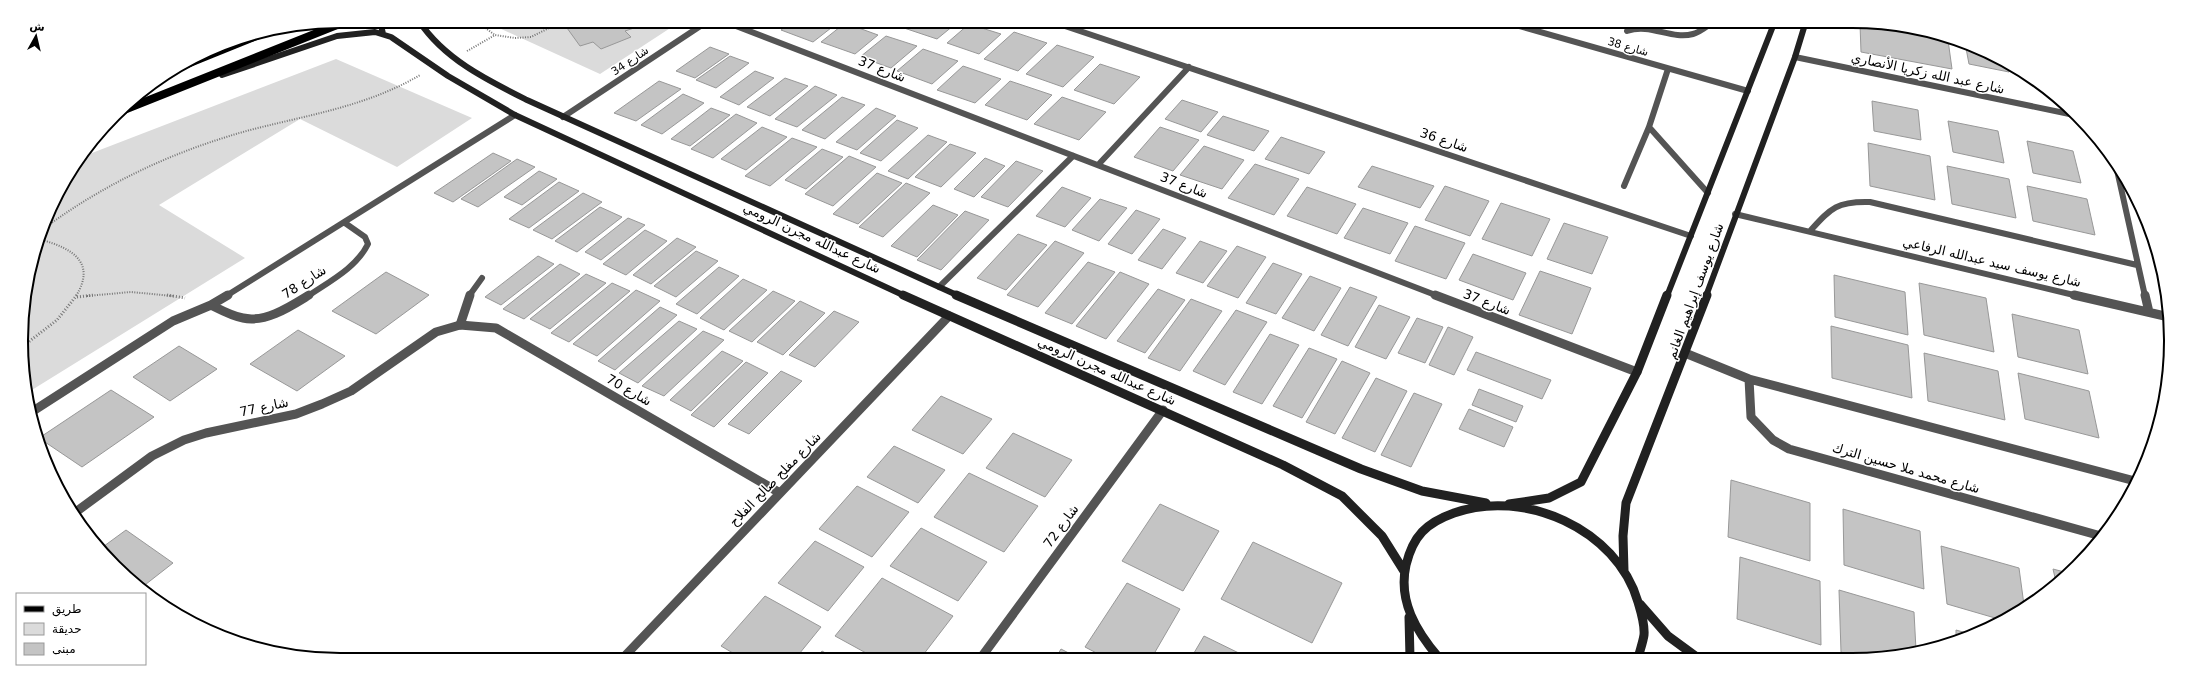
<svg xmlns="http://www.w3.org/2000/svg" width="2192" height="681" font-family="'DejaVu Sans','Noto Naskh Arabic',sans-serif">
	<rect width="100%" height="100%" fill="#fff"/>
	<!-- green -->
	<path fill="#dbdbdb" d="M484 21H681L600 74Z
		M336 59 472 118 397 167 300 119 159 205 245 258 27 393 22 362 24 299 54 199 79 158Z"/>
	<!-- building -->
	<path fill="#c4c4c4" stroke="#989898" d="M588 21H633L637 27 625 31 631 37 601 49 593 42 580 46 567 28Z
		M756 21H784L775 28Z
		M793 21H840L813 42 781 30Z
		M877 21H902L895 27Z
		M913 21H959L937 39 904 28Z
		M1679 21H1702L1692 27Z
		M845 23 878 35 855 54 821 42Z
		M969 24 1001 34 979 54 947 43Z
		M1860 24 1948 40 1952 69 1861 52Z
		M1014 32 1047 43 1018 71 984 59Z
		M886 36 917 46 891 68 860 57Z
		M1965 43 2008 63 2009 72 1969 64Z
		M1057 45 1094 57 1063 87 1026 74Z
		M710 47 729 54 695 78 676 71Z
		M923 49 958 61 932 84 897 71Z
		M730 56 749 63 716 88 696 80Z
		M1100 64 1140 77 1114 104 1074 90Z
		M963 66 1001 79 975 103 937 90Z
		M755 71 774 78 739 105 720 97Z
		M785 78 808 86 770 116 747 107Z
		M659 81 681 89 636 121 614 113Z
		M1010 81 1052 95 1027 120 985 105Z
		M815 86 837 95 797 127 775 119Z
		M683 94 704 103 662 134 641 125Z
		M842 97 865 105 825 139 802 130Z
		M1062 97 1106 112 1079 140 1034 124Z
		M1182 100 1218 112 1201 132 1165 119Z
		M1872 101 1918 110 1921 140 1874 131Z
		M711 108 730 115 690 146 671 139Z
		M876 108 896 116 857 150 836 142Z
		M736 114 757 123 713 158 691 149Z
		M1223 116 1269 131 1254 151 1207 135Z
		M897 120 918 128 881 161 860 153Z
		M1948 121 1998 131 2004 163 1953 152Z
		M762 127 787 137 746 170 721 159Z
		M1160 127 1199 140 1173 171 1134 157Z
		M928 135 947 142 908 179 888 171Z
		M1281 137 1325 152 1309 174 1265 159Z
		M792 138 817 147 770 186 745 176Z
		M2027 141 2073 151 2081 183 2033 173Z
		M1868 143 1930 156 1935 200 1870 186Z
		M950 144 976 153 941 187 915 177Z
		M1204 146 1244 160 1222 189 1180 175Z
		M822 149 843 157 806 189 785 180Z
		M493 153 511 161 453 202 434 193Z
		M849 156 876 167 833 206 805 194Z
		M985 158 1005 166 974 197 954 189Z
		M517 159 535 167 478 207 461 199Z
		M1016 161 1043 171 1008 207 981 197Z
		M1255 164 1299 179 1274 215 1228 198Z
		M1372 166 1434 186 1420 208 1358 187Z
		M1947 166 2009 179 2016 218 1952 204Z
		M539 171 557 179 522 205 504 197Z
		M877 173 902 183 858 224 833 214Z
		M559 182 579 191 529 228 509 219Z
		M906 183 930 193 883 237 859 227Z
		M1445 186 1489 201 1470 236 1425 220Z
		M2027 186 2087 199 2095 235 2033 221Z
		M1062 187 1091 198 1065 227 1036 216Z
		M1307 187 1356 204 1337 234 1287 216Z
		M583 193 602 202 552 239 533 230Z
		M1100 199 1127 208 1099 241 1072 230Z
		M1501 203 1550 219 1532 256 1482 239Z
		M933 205 958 215 917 257 891 246Z
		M600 207 622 217 577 252 555 241Z
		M1363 208 1408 223 1390 254 1344 238Z
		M1136 210 1160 219 1132 254 1108 244Z
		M965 211 989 220 941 270 917 260Z
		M628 218 645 225 601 260 585 252Z
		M1564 223 1608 237 1592 274 1547 259Z
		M1415 226 1465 243 1446 279 1395 261Z
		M1163 229 1186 238 1162 269 1138 260Z
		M645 230 667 241 626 275 603 264Z
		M1018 234 1047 245 1006 290 977 278Z
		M677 238 696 247 651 284 633 275Z
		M1055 241 1084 253 1038 307 1007 295Z
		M1200 241 1227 251 1203 283 1176 273Z
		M1237 246 1266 257 1238 298 1207 286Z
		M696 251 718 261 676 297 654 286Z
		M1473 254 1526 273 1513 300 1459 280Z
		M538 256 554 264 501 305 485 297Z
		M1088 262 1115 272 1072 324 1045 313Z
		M1273 263 1302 274 1276 314 1246 303Z
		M560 264 580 274 524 319 503 309Z
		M719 267 739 276 697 314 676 304Z
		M1540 271 1591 288 1572 334 1519 315Z
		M386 272 429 295 376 334 332 311Z
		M1120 272 1149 284 1106 339 1076 326Z
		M586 274 606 283 550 329 530 319Z
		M1834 275 1905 292 1908 335 1835 317Z
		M1310 276 1341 288 1314 331 1282 318Z
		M743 279 767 290 724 330 700 318Z
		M612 283 630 291 569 342 551 333Z
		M1919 283 1986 298 1994 352 1924 335Z
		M1350 287 1377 297 1348 346 1321 335Z
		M1158 289 1185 300 1145 353 1117 341Z
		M636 290 660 301 597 356 573 344Z
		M773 291 795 301 752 342 729 331Z
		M1191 299 1222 311 1180 371 1148 358Z
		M800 301 825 313 783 355 757 342Z
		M1379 305 1410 317 1386 359 1355 347Z
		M660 307 677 315 615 370 598 361Z
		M1236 310 1267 322 1225 385 1193 371Z
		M834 311 859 322 815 367 789 355Z
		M2012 314 2079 330 2088 374 2018 357Z
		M1417 318 1443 327 1425 363 1398 353Z
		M679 321 697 329 638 383 619 373Z
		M1831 326 1908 345 1912 398 1832 378Z
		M1448 327 1473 337 1454 375 1429 365Z
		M298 330 345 356 297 391 250 364Z
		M703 331 724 340 664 396 642 386Z
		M1270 334 1299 345 1262 404 1233 392Z
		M179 346 217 369 170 401 133 377Z
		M1309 348 1337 359 1302 418 1273 406Z
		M722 351 743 361 691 411 670 400Z
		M1476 352 1551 380 1542 399 1467 370Z
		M1924 353 1998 371 2005 420 1928 401Z
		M1342 361 1370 373 1335 434 1306 422Z
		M746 362 768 373 714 427 691 415Z
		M781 371 802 381 749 434 728 424Z
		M2018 373 2089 391 2099 438 2025 419Z
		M1376 378 1407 391 1375 452 1342 438Z
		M1479 389 1523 406 1516 422 1472 405Z
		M111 390 154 417 82 467 39 438Z
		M1414 393 1442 404 1411 467 1381 455Z
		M941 396 992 419 963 454 912 430Z
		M1469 409 1513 427 1504 447 1459 429Z
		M1013 433 1072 460 1045 497 986 468Z
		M894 446 945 470 918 503 867 477Z
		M969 473 1038 506 1004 552 934 517Z
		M1731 480 1810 503V561L1728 537Z
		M857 486 909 512 872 557 819 529Z
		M1160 504 1219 531 1183 591 1122 561Z
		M1843 509 1920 531 1924 589 1844 565Z
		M921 528 987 562 958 601 890 566Z
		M126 530 173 563 141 588 114 566 100 549Z
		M815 541 864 567 828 611 778 583Z
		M1253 542 1342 583 1312 643 1221 599Z
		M1941 546 2019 568 2024 605 2002 620 1947 604Z
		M1740 557 1820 581 1821 645 1737 619Z
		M2053 569 2068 573 2056 582Z
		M882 578 953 616 920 659H877L835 636Z
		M1127 583 1180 609 1151 659H1108L1085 647Z
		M1839 590 1914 612 1916 650 1893 657H1857L1841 652Z
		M765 596 821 627 795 659H743L721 646Z
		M1956 630 1970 634 1956 638Z
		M1204 636 1249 658H1191Z
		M1061 649 1080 659H1055Z
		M822 651 836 659H815Z"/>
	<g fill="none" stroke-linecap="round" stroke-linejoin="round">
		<!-- path-far1 -->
		<path stroke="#767676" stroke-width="2" stroke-dasharray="1 1.5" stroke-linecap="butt" d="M483 21 484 27 495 35
			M467 51 495 35 515 38 531 37 563 21
			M46 227C107 182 177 150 250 130 308 115 368 106 420 75
			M42 240C71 248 97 262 76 296
			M87 296 131 292 173 296"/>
		<!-- path -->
		<path stroke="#767676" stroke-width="3" stroke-dasharray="1 2" stroke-linecap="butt" d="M167 295 185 298
			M77 297 94 295
			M22 347 57 320 77 295"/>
		<!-- lane-far1 -->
		<path stroke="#545454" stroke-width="6" d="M1627 31C1651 23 1671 40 1693 34 1701 32 1708 25 1715 21
			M1649 127 1708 193
			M1624 186 1649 127 1668 69
			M939 287 1073 156
			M469 296 482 278"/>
		<!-- lane -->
		<path stroke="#545454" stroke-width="9" d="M460 325 470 295"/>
		<!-- street-far1 -->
		<path stroke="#545454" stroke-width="6" d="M723 21 1438 296
			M1050 21 1691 236
			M1502 21 1748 91
			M1795 57 2079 116
			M563 117 708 21
			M2115 161 2145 296
			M1098 165 1189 67
			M1735 214 2078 296
			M1810 231C1831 208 1837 201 1870 202L2137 265
			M226 296 515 115
			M308 296C330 281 356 268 368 244L365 237 345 223"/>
		<!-- street -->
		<path stroke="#545454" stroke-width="9" d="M1435 295 1637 372
			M2074 295 2169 317
			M2145 295 2149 312
			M211 305C221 310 232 316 243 318 266 323 291 306 309 295
			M1685 353 1749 379 2135 481
			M1749 379 1751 417 1773 440 1789 449 2101 536
			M30 413 173 321 211 305 228 295
			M73 514 152 456 184 440 206 433 296 414 322 404 351 391 436 332 460 325 496 328 780 493
			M980 659 1163 410
			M621 660 949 316"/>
		<!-- secondary-far1 -->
		<path stroke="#212121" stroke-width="6" d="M419 21C444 59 487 80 527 100L959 296
			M383 34 381 25 385 21
			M222 75 337 36 375 32 391 37 448 76 515 115 905 296
			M1667 296 1775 21
			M1706 296 1795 57 1806 21"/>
		<!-- secondary -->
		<path stroke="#212121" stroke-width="9" d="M903 295 1283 465 1342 496 1382 536 1404 571
			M956 295 1361 469 1422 491 1486 503
			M1509 504 1549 498 1581 482 1637 372 1667 295
			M1624 571 1623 536 1626 503 1707 295
			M1640 604 1668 636 1698 658
			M1409 617 1410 658
			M1439 658C1416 631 1398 601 1406 565 1413 536 1426 523 1454 513 1524 488 1617 529 1638 602 1641 612 1645 624 1644 635 1643 642 1640 650 1638 658"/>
		<!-- primary -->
		<path stroke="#000" stroke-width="8" d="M119 112 347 21"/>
		<!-- highway -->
		<path fill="#000" fill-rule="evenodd" d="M292 26 188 68H182C206 53 264 27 292 26Z"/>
	</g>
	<g text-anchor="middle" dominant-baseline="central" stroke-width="3" stroke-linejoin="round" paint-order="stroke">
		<!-- far-street labels -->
		<g font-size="11" fill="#000" stroke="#fff">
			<text transform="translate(1628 47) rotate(16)">شارع 38</text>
			<text transform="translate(630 61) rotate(-34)">شارع 34</text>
		</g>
		<!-- street labels -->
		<g font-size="13" fill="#000" stroke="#fff">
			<text transform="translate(882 69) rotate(21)">شارع 37</text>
			<text transform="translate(1928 73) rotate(12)">شارع عبد الله زكريا الأنصاري</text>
			<text transform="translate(1444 140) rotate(19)">شارع 36</text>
			<text transform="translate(1184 185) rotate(21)">شارع 37</text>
			<text transform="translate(812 238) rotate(25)">شارع عبدالله مجرن الرومي</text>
			<text transform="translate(1992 262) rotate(13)">شارع يوسف سيد عبدالله الرفاعي</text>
			<text transform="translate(304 282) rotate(-33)">شارع 78</text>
			<text transform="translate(1695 291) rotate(-70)">شارع يوسف إبراهيم الغانم</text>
			<text transform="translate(1487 302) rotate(21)">شارع 37</text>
			<text transform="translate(1107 371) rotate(24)">شارع عبدالله مجرن الرومي</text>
			<text transform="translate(629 390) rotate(30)">شارع 70</text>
			<text transform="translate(264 407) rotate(-12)">شارع 77</text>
			<text transform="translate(1906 468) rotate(16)">شارع محمد ملا حسين الترك</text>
			<text transform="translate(775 479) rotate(-46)">شارع مفلح صالح الفلاح</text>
			<text transform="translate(1061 526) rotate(-54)">شارع 72</text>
		</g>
	</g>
	<!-- crop -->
	<path d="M0 0H2192V681H0ZM340 28H1852A312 312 0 0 1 2164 340V341A312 312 0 0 1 1852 653H340A312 312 0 0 1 28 341V340A312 312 0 0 1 340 28Z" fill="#fff" fill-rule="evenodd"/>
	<path fill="none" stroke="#000" stroke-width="2" d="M340 28H1852A312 312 0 0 1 2164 340V341A312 312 0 0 1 1852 653H340A312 312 0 0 1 28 341V340A312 312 0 0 1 340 28Z"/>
	<!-- legend -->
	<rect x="16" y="593" width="130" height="72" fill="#ffffff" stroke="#999999"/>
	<rect x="24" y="606" width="20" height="6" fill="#000000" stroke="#999999"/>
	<text x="52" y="613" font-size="12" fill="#000000">طريق</text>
	<rect x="24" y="623" width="20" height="12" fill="#dbdbdb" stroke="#999999"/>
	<text x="52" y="633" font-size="12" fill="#000000">حديقة</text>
	<rect x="24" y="643" width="20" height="12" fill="#c4c4c4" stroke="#999999"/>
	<text x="52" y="653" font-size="12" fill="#000000">مبنى</text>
	<!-- north arrow -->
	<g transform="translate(36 36) rotate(8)" stroke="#ffffff" stroke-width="3" paint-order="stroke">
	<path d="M0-3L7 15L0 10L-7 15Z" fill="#000000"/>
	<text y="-6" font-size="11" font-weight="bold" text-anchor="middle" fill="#000000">ش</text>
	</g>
</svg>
